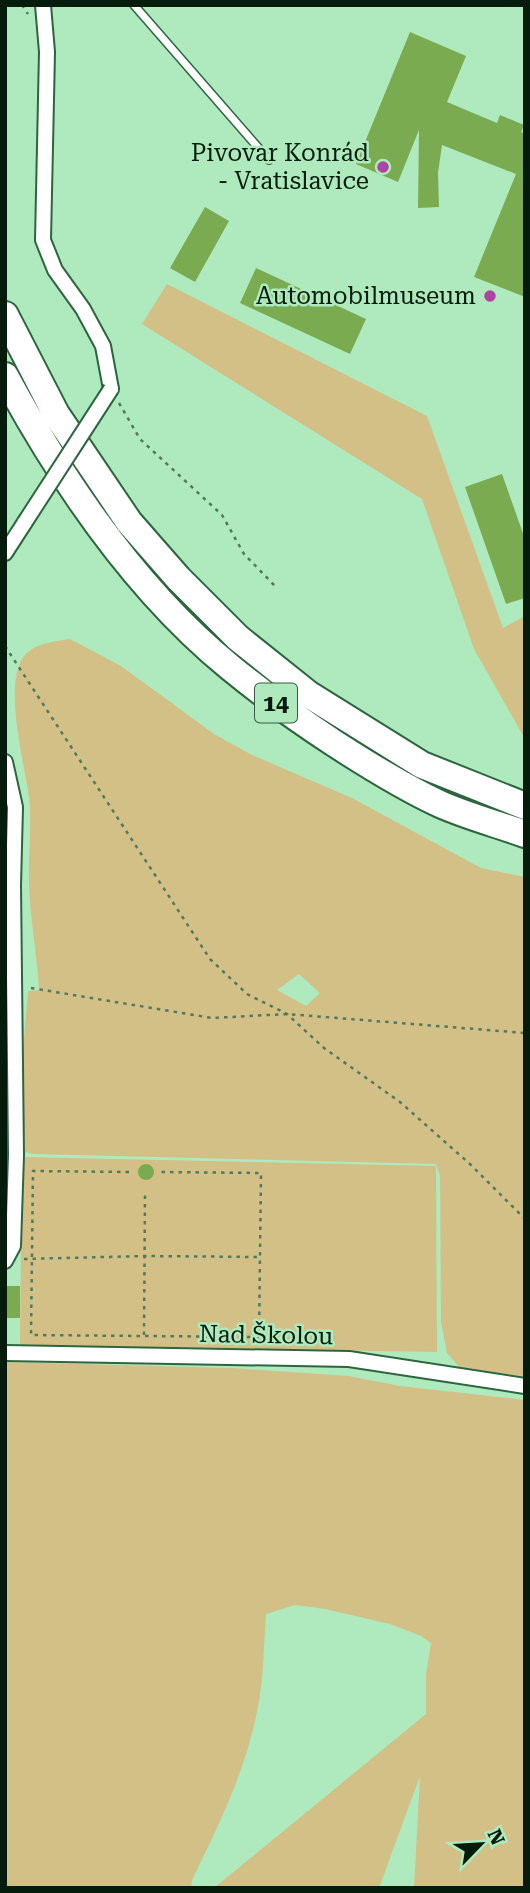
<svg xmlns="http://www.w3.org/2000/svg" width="530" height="1893" font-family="'Roboto Serif',serif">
	<rect width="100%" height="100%" fill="#aeeabd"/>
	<!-- green -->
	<path fill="#d3c086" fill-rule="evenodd" d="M167 284 427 416 503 628 525 616V739L474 649 422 499 142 324Z
		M70 639 121 666 214 734 252 755 352 798 481 868 525 877V1376L462 1370 447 1353 441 1322 440 1176 436 1164 33 1154 25 1152 21 1074 28 991 39 990C37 954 30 919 29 883 28 854 32 825 29 797 24 762 6 695 20 663 28 644 51 642 70 639ZM299 974 320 993 306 1006 277 990Z
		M22 1157 436 1166 437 1352 20 1345Z
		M5 1362 231 1368 349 1376 400 1386 525 1400V1888H414L420 1776 379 1888H214L426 1714V1674L431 1643 421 1636 390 1624 325 1609 295 1605 266 1614C264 1640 264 1668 260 1694 251 1759 221 1821 192 1880L191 1888H5Z"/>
	<!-- building -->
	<path fill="#7bab51" d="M410 32 466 56 447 102 497 123 500 115 524 125 521 132 525 134V297L474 277 516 174 442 145 438 173 439 207 418 208 419 130 398 182 356 164Z
		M205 207 229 221 195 282 170 268Z
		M256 268 366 319 350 354 240 303Z
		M502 474 525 539V598L506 604 465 487Z
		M138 1172a8 8 0 1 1 16 0a8 8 0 1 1-16 0Z
		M5 1286H20V1318H5Z"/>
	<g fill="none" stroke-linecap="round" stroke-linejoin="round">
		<!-- lane casing -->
		<g stroke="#2d653f" stroke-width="10">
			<path id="lane" d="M134 5 269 160"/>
		</g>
		<!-- street casing -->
		<g stroke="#2d653f" stroke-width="18">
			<path id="street" d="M43 5 47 52 43 240 55 270 83 309 103 346 111 389
				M5 553 25 522
				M5 762 15 807 13 885 16 1155 13 1246 5 1261
				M5 1353 349 1359 525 1386"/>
		</g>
		<!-- highway casing -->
		<g stroke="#2d653f" stroke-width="30">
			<path id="highway" d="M5 315 56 414 129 522 178 578 238 638 308 694 422 765 525 806
				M5 376C63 483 136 591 231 668 264 695 299 720 334 743 368 765 403 787 440 804 467 816 497 824 525 834"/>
		</g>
		<!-- path -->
		<path stroke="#527a5d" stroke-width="2.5" stroke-dasharray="3.5 5" stroke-linecap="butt" d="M22 5 28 14
			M119 403 140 439 222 515 244 554 276 587
			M5 646 210 959 247 994 287 1014 324 1048 400 1102 471 1165 525 1219
			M31 988 212 1018 287 1014 525 1033
			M129 1172 33 1171 31 1335 259 1337 261 1173 161 1172
			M24 1259 145 1256 258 1257
			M144 1335 145 1194"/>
		<!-- lane -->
		<use href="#lane" stroke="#fff" stroke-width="7"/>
		<!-- street -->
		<use href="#street" stroke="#fff" stroke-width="14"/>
		<!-- highway -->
		<use href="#highway" stroke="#fff" stroke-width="26"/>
		<!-- street-bridge casing -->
		<g stroke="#2d653f" stroke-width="18" stroke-linecap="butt">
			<path id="street-bridge" d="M25 522 111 389"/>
		</g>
		<!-- street-bridge -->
		<use href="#street-bridge" stroke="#fff" stroke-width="14"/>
	</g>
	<!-- markers -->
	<g fill="#ae43a3" stroke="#aeeabd" stroke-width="2.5">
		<circle cx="383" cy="167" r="7"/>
		<circle cx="490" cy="296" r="7"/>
	</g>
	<g text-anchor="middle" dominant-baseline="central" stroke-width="5" stroke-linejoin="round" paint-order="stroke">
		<!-- shield labels -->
		<rect fill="#aeeabd" stroke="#385a41" stroke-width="2" x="255" y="683.5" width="42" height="39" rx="5"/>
		<g font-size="23" font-weight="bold" fill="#051c0c">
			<text x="276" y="703">14</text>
		</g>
		<!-- poi labels -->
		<g font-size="24" fill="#051c0c" stroke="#aeeabd" text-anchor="end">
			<text x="369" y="153">Pivovar Konrád<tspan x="369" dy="28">- Vratislavice</tspan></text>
			<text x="476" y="296">Automobilmuseum</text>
		</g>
		<!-- street labels -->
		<g font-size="24" fill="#051c0c" stroke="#aeeabd">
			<text transform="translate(266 1335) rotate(1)">Nad Školou</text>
		</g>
	</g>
	<!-- border -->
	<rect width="530" height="1893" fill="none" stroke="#051c0c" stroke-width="14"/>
	<!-- north arrow -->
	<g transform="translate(481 1844) rotate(65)" stroke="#aeeabd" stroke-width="5" paint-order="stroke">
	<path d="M0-5L12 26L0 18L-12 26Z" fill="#051c0c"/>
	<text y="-10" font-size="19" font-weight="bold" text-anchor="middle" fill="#051c0c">N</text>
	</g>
</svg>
